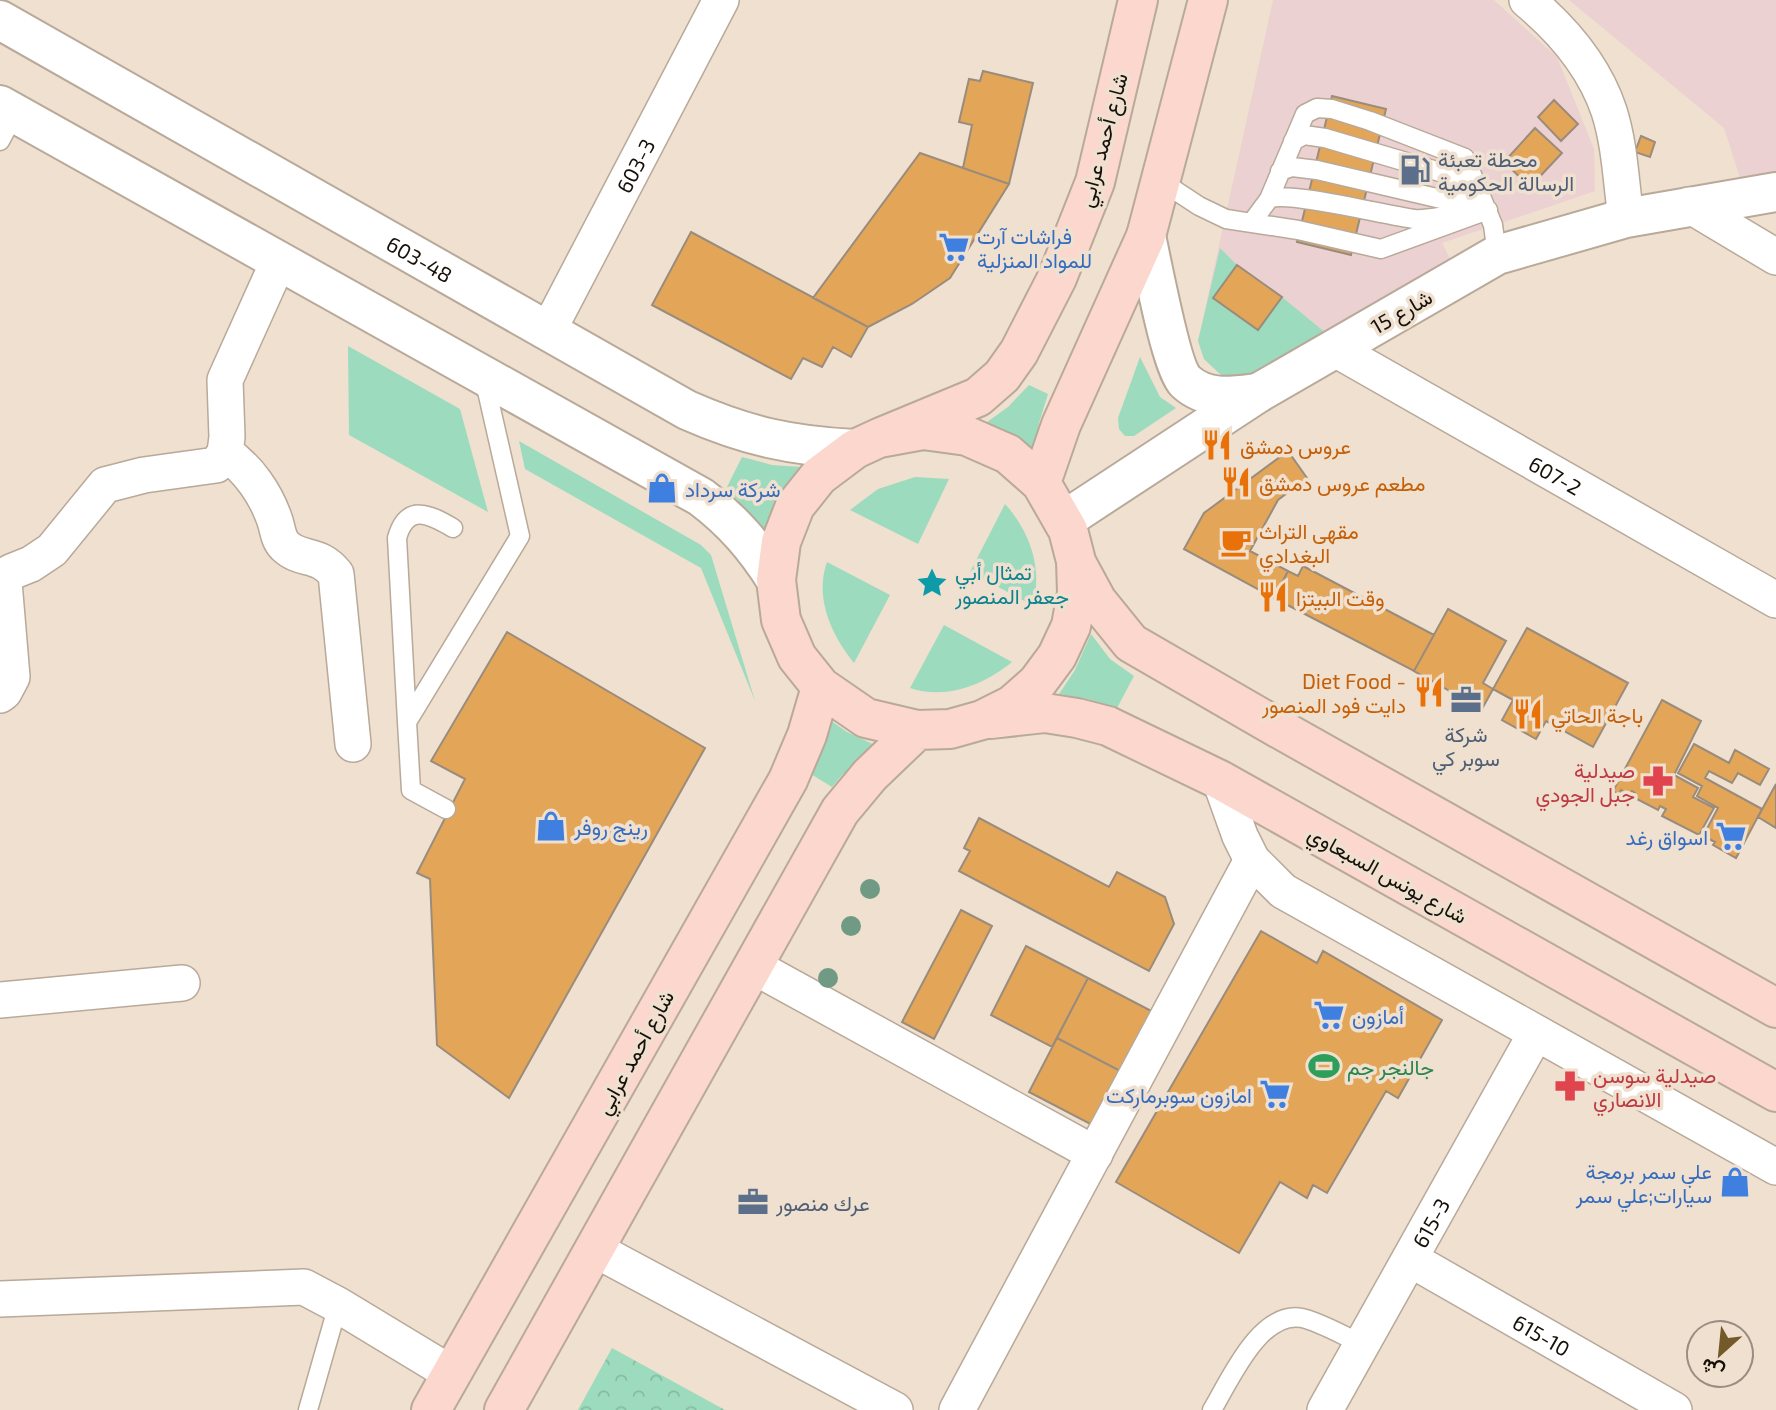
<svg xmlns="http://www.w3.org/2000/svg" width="1776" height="1410" font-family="'Exo 2',Vazirmatn,sans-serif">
	<defs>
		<pattern id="forest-crowns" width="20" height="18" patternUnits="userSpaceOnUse" patternTransform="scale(1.75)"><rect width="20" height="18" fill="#9cdbbe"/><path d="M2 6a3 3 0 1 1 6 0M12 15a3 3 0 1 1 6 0" fill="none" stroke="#86bba2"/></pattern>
	</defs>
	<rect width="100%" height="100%" fill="#efe0cf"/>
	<!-- commercial -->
	<path fill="#ecd1d2" d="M1273 0H1494L1557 57 1594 149 1595 191 1442 243 1450 259 1300 352 1221 375 1204 359 1198 341Z
		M1569 0H1776V176L1743 187 1724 128Z"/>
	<!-- grass -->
	<path fill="#9cdbbe" d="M1220 248 1237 265 1214 298 1282 297 1327 334 1247 381 1221 375 1204 359 1198 341Z
		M348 346 460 409 488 512 349 435Z
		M1140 357 1160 397 1176 408 1134 436H1125L1119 429 1118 418Z
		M1029 385 1048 394 1039 423 1035 452 983 425 1008 407Z
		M519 441 701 545 711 555 755 701 701 568 525 469Z
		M742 457 772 465 801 467 782 498 764 537 738 500 726 489Z
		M915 477 949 479 918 544 850 510 878 489Z
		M1005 504C1029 530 1044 570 1032 605L970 572Z
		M827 562 890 595 854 663C832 636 814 598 827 562Z
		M944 625 1012 662C984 685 946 700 910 688Z
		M1091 634 1110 659 1134 676 1117 708 1088 699 1059 694 1075 670Z
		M820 713 847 732 879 747 842 775 832 787 806 771Z"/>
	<!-- forest -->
	<path fill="url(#forest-crowns)" d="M612 1348 725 1410H578Z"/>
	<!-- building -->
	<path fill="#e3a558" stroke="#9a8c7c" stroke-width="2" d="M983 71 1033 83 1009 184 963 168 972 125 959 122 969 79 980 81Z
		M1332 96 1386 109 1351 255 1297 242Z
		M1554 100 1578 124 1561 141 1538 117Z
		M1535 128 1562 153 1530 187 1504 162Z
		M1641 136 1655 142 1650 157 1635 152Z
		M920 153 1009 184 950 278 912 304 868 327 813 298Z
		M691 232 868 327 851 357 833 347 822 367 803 358 791 379 652 305Z
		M1237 265 1282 297 1258 330 1213 298Z
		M1288 451 1307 478 1278 500 1250 551 1288 571 1274 598 1184 549 1204 513Z
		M1303 566 1434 635 1414 671 1274 598 1288 571 1298 576Z
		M1448 609 1506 641 1483 683 1493 689 1482 709 1414 671Z
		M1527 628 1628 683 1593 747 1546 721 1536 739 1502 720 1513 700 1493 689Z
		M507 632 705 748 509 1098 437 1045 430 879 417 873 465 779 431 761Z
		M1662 700 1701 721 1674 775 1698 788 1693 797 1714 808 1699 835 1662 816 1666 809 1660 806 1658 810 1633 797 1635 793 1632 791 1629 795 1621 790 1619 795 1613 791Z
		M1694 744 1729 763 1735 750 1769 769 1760 785 1738 773 1732 783 1709 771 1705 778 1762 809 1736 858 1713 845 1715 842 1703 836 1718 808 1697 796 1702 786 1678 773Z
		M1776 784V828L1758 817Z
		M979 818 1109 887 1117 872 1165 897 1174 924 1149 971 959 871 970 851 964 848Z
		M961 910 992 926 934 1039 902 1022Z
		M1261 931 1317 963 1323 951 1442 1020 1398 1098 1386 1091 1327 1193 1313 1185 1307 1198 1280 1182 1239 1253 1116 1182Z
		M1026 946 1088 978 1052 1047 991 1015Z
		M1088 978 1157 1014 1126 1074 1057 1038Z
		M1057 1038 1126 1074 1098 1128 1029 1092Z"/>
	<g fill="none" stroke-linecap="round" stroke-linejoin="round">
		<!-- service casing -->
		<g stroke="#b8a999" stroke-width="21">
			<path id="service" d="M0 141 15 113
				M1293 141 1304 135 1325 138 1457 177 1478 200
				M1280 171 1292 167 1317 170 1488 210
				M1161 181 1199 206 1226 219 1298 230 1381 249 1488 210
				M1269 199C1287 190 1387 216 1415 219 1427 220 1441 216 1453 215
				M1252 222 1269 199 1305 114 1317 108 1332 109 1370 121 1465 158 1493 225 1497 255
				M407 722 397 538C407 503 429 514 453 528
				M446 809 411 790 407 722 520 536 484 378
				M308 1410 338 1305
				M1212 1410C1230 1380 1260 1310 1302 1318 1320 1322 1344 1336 1362 1344"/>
		</g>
		<!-- minor casing -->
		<g stroke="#b8a999" stroke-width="38">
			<g id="minor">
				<path d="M1527 0C1563 30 1594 66 1609 111 1620 145 1621 183 1626 218"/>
				<path d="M1689 205 1776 257"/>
				<path d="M279 260 225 380 227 437 225 453C248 468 266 494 275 521 278 530 278 539 285 546 302 562 317 551 336 574L353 744"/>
				<path id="s1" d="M548 331 721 0"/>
				<path id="s2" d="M1335 349 1776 600"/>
				<path d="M0 695 4 692 12 677 4 582 11 572 31 564 52 550 105 485 144 475 216 465 225 453"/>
				<path d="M1220 780 1240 836 1252 860 1283 891 1776 1167"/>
				<path d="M753 966 1095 1154"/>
				<path d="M0 1000 182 983"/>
				<path d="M594 1249 895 1410"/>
				<path id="s3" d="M1410 1259 1674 1410"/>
				<path d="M0 1299 304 1287 338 1305 452 1374"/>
				<path d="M957 1410 1252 860"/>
				<path id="s4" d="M1325 1410 1536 1033"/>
			</g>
		</g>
		<!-- tertiary casing -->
		<g stroke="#b8a999" stroke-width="42">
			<g id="tertiary">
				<path id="s5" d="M0 20 687 410C746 436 791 446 855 449"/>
				<path d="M0 105 701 497C733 521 755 547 776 580"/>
				<path d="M1146 236C1152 262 1171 368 1186 382 1207 401 1233 396 1258 393"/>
				<path d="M1063 521 1258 393 1497 255 1626 218 1776 192"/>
			</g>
		</g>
		<!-- secondary casing -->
		<g stroke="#b8a999" stroke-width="42">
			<path id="secondary" d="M879 438 923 430 967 436 1008 454 1041 483 1068 530 1076 561 1077 593 1071 626 1057 656 1037 683 1012 705 982 720 950 729 917 730 866 718 821 687 797 657 781 620 776 580 781 542 795 506 819 476 855 449 879 438 978 397 1002 376 1019 352 1057 278 1095 182 1138 0
				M1041 483 1061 425 1146 236 1208 0
				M1077 564 1097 601 1131 643 1278 728 1776 1008
				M991 719 1045 713 1077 718 1108 726 1220 780 1776 1092
				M431 1410 788 780 807 735 821 687
				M504 1410 840 811 870 775 917 730"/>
		</g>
		<!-- service -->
		<use href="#service" stroke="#fff" stroke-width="18"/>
		<!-- minor -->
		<use href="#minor" stroke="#fff" stroke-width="35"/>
		<!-- tertiary -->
		<use href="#tertiary" stroke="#fff" stroke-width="38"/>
		<!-- secondary -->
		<use href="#secondary" stroke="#fbd7ce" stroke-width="38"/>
	</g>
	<!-- trees -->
	<g fill="#709a84">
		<circle cx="870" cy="889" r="10"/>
		<circle cx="851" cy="926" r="10"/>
		<circle cx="828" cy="978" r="10"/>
	</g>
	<!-- icons -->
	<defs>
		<g id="fuel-bare" transform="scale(2.415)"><path d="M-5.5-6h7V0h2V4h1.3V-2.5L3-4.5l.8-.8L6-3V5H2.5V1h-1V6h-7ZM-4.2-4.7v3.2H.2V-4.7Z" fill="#5c6f8a" stroke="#efe0cf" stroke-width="2.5" paint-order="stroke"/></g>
		<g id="supermarket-bare" transform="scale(2.415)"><path d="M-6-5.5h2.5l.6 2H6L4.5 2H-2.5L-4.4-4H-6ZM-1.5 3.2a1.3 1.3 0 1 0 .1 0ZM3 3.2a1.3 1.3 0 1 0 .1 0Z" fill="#3f7fe0" stroke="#efe0cf" stroke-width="2.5" paint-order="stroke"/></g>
		<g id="restaurant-bare" transform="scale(2.415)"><path d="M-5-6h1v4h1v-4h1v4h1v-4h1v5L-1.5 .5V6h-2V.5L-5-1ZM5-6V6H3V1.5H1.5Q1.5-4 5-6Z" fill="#e8710a" stroke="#efe0cf" stroke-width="2.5" paint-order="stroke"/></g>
		<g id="shop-bare" transform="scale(2.415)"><path d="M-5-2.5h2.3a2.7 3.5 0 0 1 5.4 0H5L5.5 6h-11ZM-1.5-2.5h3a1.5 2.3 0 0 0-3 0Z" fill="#3f7fe0" stroke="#efe0cf" stroke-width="2.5" paint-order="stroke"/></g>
		<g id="cafe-bare" transform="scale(2.415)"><path d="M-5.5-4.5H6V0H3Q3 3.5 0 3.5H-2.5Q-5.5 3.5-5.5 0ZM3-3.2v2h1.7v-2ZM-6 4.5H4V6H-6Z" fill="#e8710a" stroke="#efe0cf" stroke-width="2.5" paint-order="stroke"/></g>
		<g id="sight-bare" transform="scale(2.415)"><path d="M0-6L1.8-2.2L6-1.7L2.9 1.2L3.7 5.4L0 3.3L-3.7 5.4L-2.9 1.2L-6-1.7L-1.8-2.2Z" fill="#0f9aa8" stroke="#efe0cf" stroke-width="2.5" paint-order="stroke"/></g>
		<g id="office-bare" transform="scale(2.415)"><path d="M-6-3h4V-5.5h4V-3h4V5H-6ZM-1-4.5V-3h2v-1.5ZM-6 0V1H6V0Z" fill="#5c6f8a" stroke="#efe0cf" stroke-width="2.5" paint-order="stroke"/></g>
		<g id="pharmacy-bare" transform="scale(2.415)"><path d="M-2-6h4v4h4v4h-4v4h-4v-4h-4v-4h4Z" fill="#e0444e" stroke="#efe0cf" stroke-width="2.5" paint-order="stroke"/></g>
		<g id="stadium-bare" transform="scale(2.415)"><path d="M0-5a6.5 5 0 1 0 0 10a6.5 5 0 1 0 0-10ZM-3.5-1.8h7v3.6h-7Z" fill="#2e9e5b" stroke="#efe0cf" stroke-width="2.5" paint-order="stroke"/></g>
	</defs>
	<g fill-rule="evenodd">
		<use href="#fuel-bare" x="1415" y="170"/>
		<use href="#supermarket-bare" x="954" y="247"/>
		<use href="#restaurant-bare" x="1217" y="445"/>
		<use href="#restaurant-bare" x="1236" y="482"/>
		<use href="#shop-bare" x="662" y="488"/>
		<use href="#cafe-bare" x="1236" y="542"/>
		<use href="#sight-bare" x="932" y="583"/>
		<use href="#restaurant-bare" x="1273" y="597"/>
		<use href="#restaurant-bare" x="1429" y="692"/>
		<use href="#office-bare" x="1466" y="700"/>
		<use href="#restaurant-bare" x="1528" y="714"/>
		<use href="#pharmacy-bare" x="1658" y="781"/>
		<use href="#shop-bare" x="551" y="826"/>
		<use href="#supermarket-bare" x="1731" y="836"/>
		<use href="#supermarket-bare" x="1329" y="1015"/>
		<use href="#stadium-bare" x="1324" y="1066"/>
		<use href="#pharmacy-bare" x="1570" y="1086"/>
		<use href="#supermarket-bare" x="1275" y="1094"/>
		<use href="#shop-bare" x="1735" y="1182"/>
		<use href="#office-bare" x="753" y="1202"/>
	</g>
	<g text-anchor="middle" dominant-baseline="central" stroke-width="7" stroke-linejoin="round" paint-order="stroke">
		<!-- street labels -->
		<g font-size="21" fill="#15100a" stroke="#efe0cf">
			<text transform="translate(1102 140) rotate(-75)">شارع أحمد عرابي</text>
			<text stroke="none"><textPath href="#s1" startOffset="187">603-3</textPath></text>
			<text stroke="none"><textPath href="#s5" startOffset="483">603-48</textPath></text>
			<text transform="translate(1401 311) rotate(-30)">شارع 15</text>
			<text stroke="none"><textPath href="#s2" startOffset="254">607-2</textPath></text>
			<text transform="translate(1388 874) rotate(29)">شارع يونس السبعاوي</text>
			<text transform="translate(634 1052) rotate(-61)">شارع أحمد عرابي</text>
			<text stroke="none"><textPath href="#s4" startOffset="215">615-3</textPath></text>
			<text stroke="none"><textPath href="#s3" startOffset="152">615-10</textPath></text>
		</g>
		<!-- service labels -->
		<g font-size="21" fill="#4e5e75" stroke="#efe0cf" text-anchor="start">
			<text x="1438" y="158">محطة تعبئة<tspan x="1438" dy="24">الرسالة الحكومية</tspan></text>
			<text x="1466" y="733" text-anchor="middle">شركة<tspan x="1466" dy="24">سوبر كي</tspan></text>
			<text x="776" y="1202">عرك منصور</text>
		</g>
		<!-- shop labels -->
		<g font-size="21" fill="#366cbe" stroke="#efe0cf" text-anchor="start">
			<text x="977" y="235">فراشات آرت<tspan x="977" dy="24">للمواد المنزلية</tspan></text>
			<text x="685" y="488">شركة سرداد</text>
			<text x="574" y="826">رينج روفر</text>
			<text x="1708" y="836" text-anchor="end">اسواق رغد</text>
			<text x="1352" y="1015">أمازون</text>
			<text x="1252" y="1094" text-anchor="end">امازون سوبرماركت</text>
			<text x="1712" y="1170" text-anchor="end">علي سمر برمجة<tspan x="1712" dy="24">سيارات;علي سمر</tspan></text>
		</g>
		<!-- food labels -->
		<g font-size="21" fill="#c56008" stroke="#efe0cf" text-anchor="start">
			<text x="1240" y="445">عروس دمشق</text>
			<text x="1259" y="482">مطعم عروس دمشق</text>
			<text x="1259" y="530">مقهى التراث<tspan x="1259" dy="24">البغدادي</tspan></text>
			<text x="1296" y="597">وقت البيتزا</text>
			<text x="1406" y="680" text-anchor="end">Diet Food -<tspan x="1406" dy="24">دايت فود المنصور</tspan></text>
			<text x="1551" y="714">باجة الحاتي</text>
		</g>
		<!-- culture labels -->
		<g font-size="21" fill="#0d838f" stroke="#efe0cf" text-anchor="start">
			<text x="955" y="571">تمثال أبي<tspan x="955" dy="24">جعفر المنصور</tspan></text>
		</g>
		<!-- health labels -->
		<g font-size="21" fill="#be3a42" stroke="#efe0cf" text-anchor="end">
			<text x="1635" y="769">صيدلية<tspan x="1635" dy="24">جبل الجودي</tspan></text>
			<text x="1593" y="1074" text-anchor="start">صيدلية سوسن<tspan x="1593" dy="24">الانصاري</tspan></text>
		</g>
		<!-- leisure labels -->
		<g font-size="21" fill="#27864d" stroke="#efe0cf" text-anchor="start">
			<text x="1347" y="1066">جالنجر جم</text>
		</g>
	</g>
	<!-- north arrow -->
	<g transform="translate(1720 1354) rotate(207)"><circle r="33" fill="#efe0cf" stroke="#988d80" stroke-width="2"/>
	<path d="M0-5L12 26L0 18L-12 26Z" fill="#74592b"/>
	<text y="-10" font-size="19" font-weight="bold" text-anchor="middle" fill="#15100a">ش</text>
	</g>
</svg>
